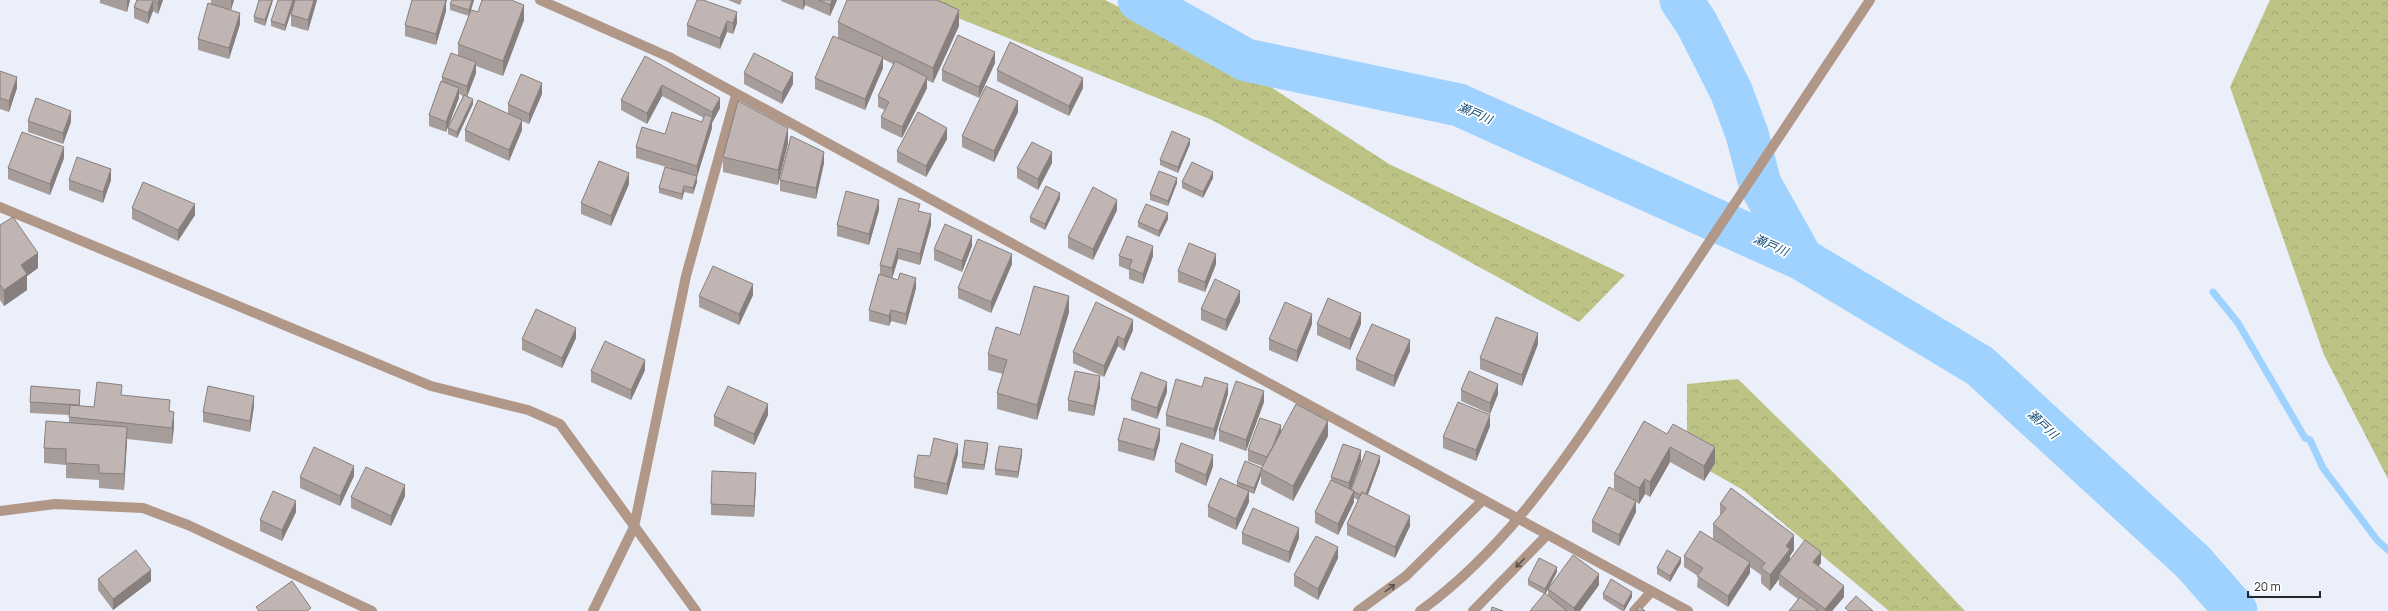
<svg xmlns="http://www.w3.org/2000/svg" width="2388" height="611" font-family="Manrope,'Noto Sans JP',sans-serif">
	<defs>
		<pattern id="forest-crowns" width="20" height="18" patternUnits="userSpaceOnUse"><rect width="20" height="18" fill="#bcc385"/><path d="M2 6a3 3 0 1 1 6 0M12 15a3 3 0 1 1 6 0" fill="none" stroke="#a1a773"/></pattern>
	</defs>
	<rect width="100%" height="100%" fill="#eaeff9"/>
	<!-- forest -->
	<path fill="url(#forest-crowns)" d="M927 0H1105L1237 65 1389 164 1625 275 1579 322 1212 120 933 8Z
		M2270 0H2388V479L2324 355 2230 87Z
		M1738 379 1841 480 1965 611H1889L1743 490 1687 458V384Z"/>
	<g fill="none" stroke-linecap="round" stroke-linejoin="round">
		<!-- stream -->
		<path stroke="#9fd2ff" stroke-width="7" d="M2213 292 2238 323 2305 438 2310 440 2323 468 2377 540 2388 550"/>
		<!-- river -->
		<path stroke="#9fd2ff" stroke-width="43" d="M1139 0 1246 60 1459 105 1802 259 1980 366 2193 562 2236 611
			M1681 0 1697 24 1731 91 1747 134 1760 184 1802 259"/>
		<!-- minor -->
		<path stroke="#b09788" stroke-width="10" d="M540 0 669 57 1688 611
			M0 207 431 386 528 410 560 424 696 611
			M0 511 55 504 143 508 188 525 372 611
			M593 611 634 527 686 276 736 95
			M1358 611 1406 576 1483 500
			M1473 611 1547 535
			M1634 611 1651 592"/>
		<!-- tertiary-bridge -->
		<path stroke="#b09788" stroke-width="10" d="M1420 611C1522 538 1590 421 1658 319 1729 213 1799 106 1870 0"/>
	</g>
	<!-- wall -->
	<path fill="#a69c9a" d="M100 0H130L127 12 100 3Z
		M137 0H163L158 14 153 11 148 24 134 18V7Z
		M211 0H234L231 10 240 24 229 59 198 50V39L211 4Z
		M273 0 265 26 254 22V17Z
		M295 0 285 31 271 26V21Z
		M295 0H317L308 31 291 26V15Z
		M474 0 471 10 478 12 524 20 503 76 476 66V73L467 96 473 104 457 138 448 134V128L463 96 459 94V98L446 132 429 126V115L442 81V77L458 55V44L469 16 450 10V4Z
		M728 0H742L740 5Z
		M781 0H837L830 16 805 5 803 10 781 1Z
		M446 4V11L436 45 405 36V25Z
		M737 12V23L733 34 727 32 720 49 687 36V25Z
		M838 22 959 26 933 83 927 80V88L902 138 881 128V117L885 110 878 107V96L893 64 883 59V68L865 110 815 89V78L845 41 838 38Z
		M645 56 720 108 712 123V128L697 176V182L693 194 684 192 682 200 659 193V188L670 168 636 158V147L665 134 702 122 704 118 662 96 647 124 621 110V100Z
		M995 63 979 98 942 81V70Z
		M997 70 1083 88 1069 116 997 81Z
		M0 71 17 88 9 112 0 109Z
		M744 73 793 84 782 104 744 84Z
		M542 94 529 124 522 121V130L509 161 465 141V130L508 114V104Z
		M1018 112 994 162 962 147V136Z
		M28 121 71 122 63 144 28 132Z
		M947 139 926 177 897 162V151Z
		M788 143 778 185 723 172V157Z
		M1190 144 1178 173 1160 165V160Z
		M64 158 50 195 8 179V168Z
		M824 163 816 199 780 191V180Z
		M1052 163 1038 190 1017 178V168Z
		M1213 178 1203 198 1182 188V182Z
		M69 180H111L103 203 69 190Z
		M1177 183 1168 206 1150 200V194Z
		M629 184 611 226 581 214V203Z
		M1060 199 1045 230 1030 222V217Z
		M132 208 195 215 178 241 132 219Z
		M879 210 869 245 837 236V225Z
		M1117 210 1093 260 1068 248V237Z
		M920 212 931 225 920 265 898 259 892 278 916 288 906 325 891 321 889 326 869 321V310L880 274V265Z
		M1168 219 1159 237 1138 227V222Z
		M0 225 38 268 27 276V290L4 306 0 300Z
		M972 246 962 272 934 260V249Z
		M1119 256H1153L1143 284 1129 279V270L1119 266Z
		M1012 264 991 313 958 298V288Z
		M1216 264 1205 292 1178 282V271Z
		M753 295 739 325 699 307V296Z
		M1240 302 1226 331 1201 320V309Z
		M1069 312 1037 420 997 409V393L1003 374 988 370V354L1020 335Z
		M1312 324 1297 362 1269 350V339Z
		M1317 324H1361L1350 350 1317 335Z
		M1133 330 1124 351 1118 346 1104 377 1073 363V352Z
		M576 338 562 368 522 350V339Z
		M1538 344 1522 386 1480 369V358Z
		M1410 351 1394 387 1356 370V359Z
		M645 370 631 400 591 382V371Z
		M1100 387 1094 416 1068 411V400Z
		M1202 387 1228 394 1214 440 1166 426V415Z
		M1461 390 1498 394 1490 414 1461 401Z
		M1167 392 1157 419 1131 410V399Z
		M122 395 170 411 174 427 172 444 127 439 124 490 99 488V480L66 478V465L44 463V448L69 423V415L30 413V402L80 400V406L94 407Z
		M1264 402 1246 451 1219 441V430Z
		M254 406 250 432 203 422V412Z
		M768 415 754 445 714 426V416Z
		M1644 421 1715 463 1704 481 1670 462 1650 497 1645 494 1639 504 1636 502V512L1619 546 1592 532V521L1625 495 1614 489V474Z
		M1490 426 1476 461 1443 448V437Z
		M1281 432 1328 436 1293 501 1261 484V475L1254 494 1249 492V502L1236 530 1208 517V506L1237 486V482L1262 468V466L1248 461V450Z
		M1118 440H1160L1154 461 1118 451Z
		M988 448 984 470 962 468V462Z
		M958 454 947 495 914 488V477L930 456Z
		M1022 455 1018 478 995 475V469Z
		M1361 461 1351 489V490L1380 462 1368 495 1410 526 1395 558 1347 535V524L1358 500 1354 498V502L1338 535 1315 523V512L1331 480V477Z
		M1175 462 1213 466 1206 486 1175 472Z
		M354 476 340 506 300 488V477Z
		M756 484 754 517 711 515V504Z
		M405 496 391 526 351 508V497Z
		M1720 504 1794 550 1790 556V560L1821 563 1818 566 1844 597 1832 611H1789L1798 599 1779 585V579L1770 591 1761 583V575L1750 567V573L1728 607 1697 587 1698 576 1684 567V556L1713 540V524L1720 516Z
		M296 512 282 541 260 531V520Z
		M1242 533 1299 538 1289 563 1242 544Z
		M1338 558 1318 600 1294 586V575Z
		M1681 563 1670 582 1657 574V568Z
		M1557 572 1545 594 1548 596V589L1599 585 1580 611H1530L1544 594 1528 585V580Z
		M98 579 151 581 113 610 98 590Z
		M1603 594 1632 597 1624 611H1622L1603 599Z"/>
	<!-- shaded-wall -->
	<path fill="#877f7d" d="M127 0H130L127 12Z
		M159 0H163L158 14V3Z
		M231 0H234L231 10Z
		M272 0H273L265 26V20Z
		M293 0H295L285 31V25Z
		M314 0H317L308 31V20Z
		M446 0H447L446 4V11L436 45V34Z
		M472 0H474L469 16V10Z
		M803 0H805V5L803 10Z
		M832 0H837L830 16V5Z
		M153 1V11L148 24V13Z
		M524 5V20L503 76V61Z
		M959 10V26L933 83V68Z
		M737 12V23L733 34V23Z
		M240 13V24L229 59V48Z
		M727 21V32L720 49V38Z
		M995 52V63L979 98V87Z
		M883 57V68L865 110V99Z
		M476 62V73L467 97V86Z
		M793 73V84L782 104V93Z
		M17 77V88L9 112V101Z
		M927 77V88L902 138V127Z
		M1083 78V88L1069 116V106Z
		M542 83V94L529 124V114Z
		M662 85V96L647 124V113Z
		M459 88V98L446 132V122Z
		M720 98V108L712 123V112Z
		M473 99V104L457 138V132Z
		M1018 101V112L994 162V151Z
		M71 111V122L63 144V133Z
		M712 117V128L697 177V166Z
		M522 120V130L509 161V150Z
		M788 128V143L778 185V170Z
		M947 128V139L926 177V166Z
		M1190 139V144L1178 173V167Z
		M64 147V158L50 195V184Z
		M824 152V163L816 199V188Z
		M1052 152V163L1038 190V179Z
		M111 169V180L103 203V192Z
		M1213 172V178L1203 198V192Z
		M629 173V184L611 226V216Z
		M697 176V182L693 194V188Z
		M1177 178V183L1168 206V201Z
		M684 186V192L682 200V194Z
		M1060 193V199L1045 230V224Z
		M879 200V210L869 245V234Z
		M1117 200V210L1093 260V249Z
		M195 204V215L178 241V230Z
		M1168 213V219L1159 237V231Z
		M931 214V225L920 265V254Z
		M972 236V246L962 272V261Z
		M1153 246V256L1143 284V274Z
		M898 248V259L892 279V268Z
		M38 253V268L27 276V290L4 306V290L21 265Z
		M1012 254V264L991 313V302Z
		M1216 254V264L1205 292V282Z
		M916 278V288L906 325V314Z
		M753 284V295L739 325V314Z
		M1240 291V302L1226 331V320Z
		M1069 296V312L1037 420V405Z
		M891 310V321L889 326V316Z
		M1361 313V324L1350 350V339Z
		M1312 314V324L1297 362V351Z
		M1133 320V330L1124 351V340Z
		M576 328V338L562 368V358Z
		M1538 333V344L1522 386V375Z
		M1118 336V346L1104 377V366Z
		M1410 340V351L1394 387V376Z
		M645 360V370L631 400V390Z
		M1100 376V387L1094 416V406Z
		M1167 382V392L1157 419V408Z
		M1228 384V394L1214 440V429Z
		M1498 384V394L1490 414V403Z
		M1264 391V402L1246 451V440Z
		M254 396V406L250 432V421Z
		M768 404V415L754 445V434Z
		M174 412V427L172 444V428Z
		M1490 415V426L1476 461V450Z
		M1328 421V436L1293 501V486Z
		M1281 425V436L1269 458Z
		M127 427V442L124 490V474Z
		M1160 429V440L1154 461V450Z
		M988 443V448L984 470V465Z
		M958 444V454L947 495V484Z
		M1670 447V462L1650 497V482Z
		M1715 447V463L1704 481V466Z
		M1022 449V455L1018 478V472Z
		M1361 450V461L1349 494V483Z
		M1213 455V466L1206 486V475Z
		M1380 456V462L1365 502V496Z
		M354 466V476L340 506V496Z
		M1261 469V475L1254 494V488Z
		M756 473V484L754 517V506Z
		M1645 479V494L1639 504V488Z
		M405 485V496L391 526V516Z
		M1249 491V502L1236 530V519Z
		M1354 491V502L1338 535V524Z
		M296 501V512L282 541V530Z
		M1636 501V512L1619 546V535Z
		M1410 516V526L1395 558V547Z
		M1299 528V538L1289 563V552Z
		M1794 535V550L1790 556V564L1779 574V579L1770 591V575L1786 546Z
		M1338 547V558L1318 600V589Z
		M1821 552V563L1813 573V562Z
		M1681 558V563L1670 582V576Z
		M1750 562V573L1728 607V596Z
		M1557 567V572L1545 595V589Z
		M151 570V581L113 610V599Z
		M1599 574V585L1580 611H1574V608Z
		M1844 586V597L1832 611H1825V609Z
		M1632 592V597L1624 611V606Z"/>
	<!-- building -->
	<path fill="#c1b5b3" stroke="#877f7d" d="M137 0H159L158 3 153 1 148 13 134 7Z
		M259 0H272L265 20 254 17Z
		M278 0H293L285 25 271 21Z
		M295 0H314L308 20 291 15Z
		M412 0H446L436 34 405 25Z
		M452 0H472L469 10 450 4Z
		M482 0H511L524 5 503 61 458 44 471 10 478 12Z
		M697 0H703L737 12 733 23 727 21 720 38 687 25Z
		M819 0H832L830 5Z
		M847 0H937L959 10 933 68 838 22Z
		M208 3 240 13 229 48 198 39Z
		M958 35 995 52 979 87 942 70Z
		M833 36 883 57 865 99 815 78Z
		M1010 42 1083 78 1069 106 997 70Z
		M451 53 476 62 467 86 442 77Z
		M754 53 793 73 782 93 744 73Z
		M645 56 720 98 712 112 662 85 647 113 621 100Z
		M895 61 927 77 902 127 881 117 889 102 878 96Z
		M0 71 17 77 9 101 0 98Z
		M521 74 542 83 529 114 508 104Z
		M441 81 459 88 446 122 429 115Z
		M986 86 1018 101 994 151 962 136Z
		M464 95 473 99 457 132 448 128Z
		M36 98 71 111 63 133 28 121Z
		M478 100 522 120 509 150 465 130Z
		M738 101 788 128 778 170 723 157Z
		M672 112 702 122 705 114 712 117 697 166 636 147 642 127 665 134Z
		M918 112 947 128 926 166 897 151Z
		M1172 131 1190 139 1178 167 1160 160Z
		M22 132 64 147 50 184 8 168Z
		M791 136 824 152 816 188 780 180Z
		M1032 142 1052 152 1038 179 1017 168Z
		M77 157 111 169 103 192 69 180Z
		M599 161 629 173 611 216 581 203Z
		M1192 162 1213 172 1203 192 1182 182Z
		M665 167 697 176 693 188 684 186 682 194 659 188Z
		M1159 171 1177 178 1168 201 1150 194Z
		M143 182 195 204 178 230 132 208Z
		M1046 186 1060 193 1045 224 1030 217Z
		M1093 187 1117 200 1093 249 1068 237Z
		M846 191 879 200 869 234 837 225Z
		M899 198 920 204 918 211 931 214 920 254 898 248 892 268 880 265Z
		M1146 204 1168 213 1159 231 1138 222Z
		M13 217 38 253 21 265 27 274 4 290 0 285V225Z
		M945 224 972 236 962 261 934 249Z
		M1127 236 1153 246 1143 274 1129 268 1132 260 1119 256Z
		M978 239 1012 254 991 302 958 288Z
		M1189 243 1216 254 1205 282 1178 271Z
		M713 266 753 284 739 314 699 296Z
		M900 273 916 278 906 314 891 310 889 316 869 310 879 274 898 280Z
		M1215 279 1240 291 1226 320 1201 309Z
		M1034 286 1069 296 1037 405 997 393 1007 360 988 354 996 327 1020 335Z
		M1328 298 1361 313 1350 339 1317 324Z
		M1096 302 1133 320 1124 340 1118 336 1104 366 1073 352Z
		M1285 302 1312 314 1297 351 1269 339Z
		M536 309 576 328 562 358 522 339Z
		M1496 317 1538 333 1522 375 1480 358Z
		M1372 324 1410 340 1394 376 1356 359Z
		M605 341 645 360 631 390 591 371Z
		M1075 371 1100 376 1094 406 1068 400Z
		M1469 371 1498 384 1490 403 1461 390Z
		M1141 372 1167 382 1157 408 1131 399Z
		M1205 377 1228 384 1214 429 1166 415 1176 379 1202 387Z
		M1236 381 1264 391 1246 440 1219 430Z
		M97 382 122 385 121 395 170 400 169 411 174 412 172 428 69 417 70 405 94 407Z
		M31 386 80 390 79 405 30 402Z
		M208 386 254 396 250 421 203 412Z
		M728 386 768 404 754 434 714 416Z
		M1458 402 1490 415 1476 450 1443 437Z
		M1296 404 1328 421 1293 486 1261 469Z
		M1124 418 1160 429 1154 450 1118 440Z
		M1260 418 1281 425 1273 446 1267 457 1248 450Z
		M46 421 127 427 124 474 99 473V465L66 463V449L44 448Z
		M1644 421 1667 434 1673 424 1715 447 1704 466 1670 447 1650 482 1645 479 1639 488 1614 474Z
		M934 438 958 444 947 484 914 477 918 455 930 456Z
		M965 440 988 443 984 465 962 462Z
		M1181 443 1213 455 1206 475 1175 462Z
		M1343 444 1361 450 1349 483 1331 477Z
		M999 446 1022 449 1018 472 995 469Z
		M314 447 354 466 340 496 300 477Z
		M1366 451 1380 456 1366 494 1362 492 1361 495 1354 492V491L1351 490Z
		M1245 461 1262 468 1254 488 1237 482Z
		M366 467 405 485 391 516 351 497Z
		M712 471 756 473 754 506 711 504Z
		M1220 478 1249 491 1236 519 1208 506Z
		M1331 480 1354 491 1338 524 1315 512Z
		M1609 487 1636 501 1619 535 1592 521Z
		M1731 488 1794 535 1786 546 1790 549 1770 575 1761 568 1765 563 1713 524 1726 508 1720 504Z
		M273 491 296 501 282 530 260 520Z
		M1362 492 1410 516 1395 547 1347 524Z
		M1253 508 1299 528 1289 552 1242 533Z
		M1700 531 1750 562 1728 596 1697 576 1703 568 1684 556Z
		M1316 536 1338 547 1318 589 1294 575Z
		M1805 540 1821 552 1813 562 1844 586 1825 609 1779 574Z
		M136 550 151 570 113 599 98 579Z
		M1667 550 1681 558 1670 576 1657 568Z
		M1573 555 1599 574 1574 608 1548 589Z
		M1539 558 1557 567 1545 589 1528 580Z
		M1611 579 1632 592 1624 606 1603 594Z
		M292 581 311 608 307 611H259L256 607Z
		M1545 593 1567 611H1530Z
		M1856 596 1873 611H1849L1845 608Z
		M1800 597 1819 611H1789Z
		M1639 606 1645 611H1636Z
		M1492 607 1503 611H1491Z"/>
	<!-- one-way arrows -->
	<defs><path id="oneway-shaft" d="M-6 0H5M1.5-3L5.5 0L1.5 3" fill="none" stroke-width="1.6" stroke-linecap="round" stroke-linejoin="round"/></defs>
	<g stroke="#5c534f">
		<use href="#oneway-shaft" transform="translate(1520 563) rotate(134)"/>
		<use href="#oneway-shaft" transform="translate(1390 588) rotate(-37)"/>
	</g>
	<g text-anchor="middle" dominant-baseline="central" stroke-width="3.5" stroke-linejoin="round" paint-order="stroke">
		<!-- water labels -->
		<g font-size="12" font-style="italic" fill="#0f4a73" stroke="#fff">
			<text transform="translate(1475 113) rotate(23)">瀬戸川</text>
			<text transform="translate(1771 245) rotate(24)">瀬戸川</text>
			<text transform="translate(2043 424) rotate(43)">瀬戸川</text>
		</g>
	</g>
	<!-- scale -->
	<path d="M2248 591v6h72v-6" fill="none" stroke="#242629" stroke-width="2"/>
	<text x="2254" y="591" font-size="12" fill="#242629" stroke="#ffffff" stroke-width="3" paint-order="stroke">20 m</text>
</svg>
